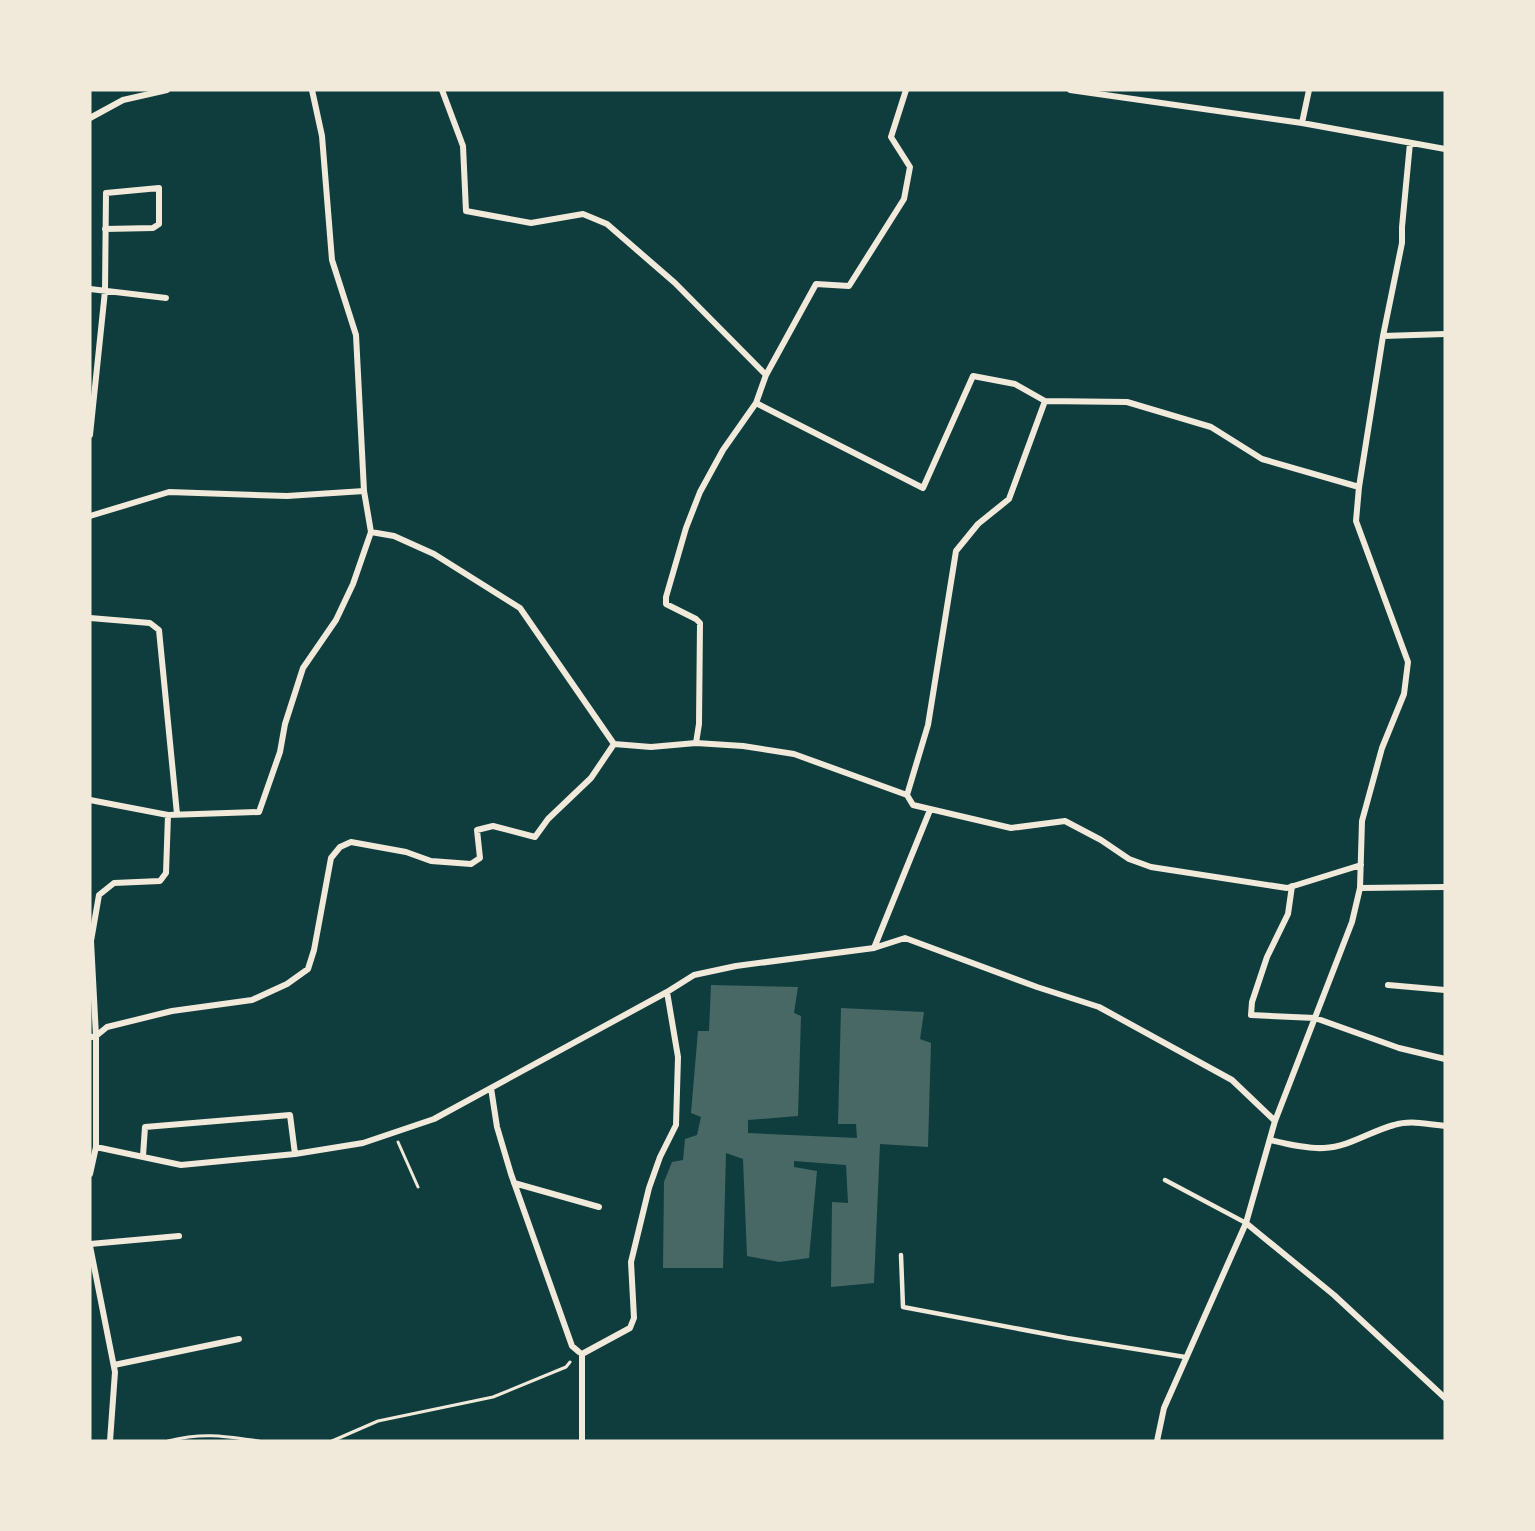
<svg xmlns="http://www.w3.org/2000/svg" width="1535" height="1531" font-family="Figtree,sans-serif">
	<rect width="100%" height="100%" fill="#0f3d3e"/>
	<!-- building -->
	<path fill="#486865" d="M711 985 798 987 794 1013 801 1016 798 1116 748 1120V1133L857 1138 856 1124H838L841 1008 924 1012 920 1039 931 1043 928 1147 880 1144 874 1283 831 1287 832 1202 848 1203 846 1165 794 1161V1167L817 1171 809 1258 779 1262 747 1256 743 1159 726 1153 723 1268H663L664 1182 672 1162 683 1160 685 1139 697 1135 701 1117 691 1113 698 1031H709Z"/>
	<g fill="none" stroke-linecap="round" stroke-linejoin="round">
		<!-- path -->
		<path stroke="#f1e9da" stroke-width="3" d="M398 1142 418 1187
			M168 1441C203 1432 224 1436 259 1441
			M332 1441 378 1421 493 1397 566 1367 570 1362"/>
		<!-- service -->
		<path stroke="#f1e9da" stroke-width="4.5" d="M1165 1180 1246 1223
			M901 1255 903 1307 1067 1338 1185 1357"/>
		<!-- minor -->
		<path stroke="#f1e9da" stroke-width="6" d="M442 90 463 146 466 211 531 223 583 214 607 224 675 283 766 375
			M1070 90 1302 123 1445 149
			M90 118 123 100 167 90
			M1302 123 1309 90
			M90 289 166 298
			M1383 336 1445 334
			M756 403 923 488 973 376 1015 384 1045 401
			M90 435 105 291 106 193 159 188V224L153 228 105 229
			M90 516 169 492 287 496 364 491
			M371 532 394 536 434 554 520 608 614 744
			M90 618 150 623 159 630 177 814
			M696 743 699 724 700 623 696 619 666 604V597L686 528 700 492 723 450 756 403 766 375 816 284 849 286 904 199 910 167 891 137 906 90
			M614 744 651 747 696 743 743 746 794 754 907 795 913 805 1011 828 1065 821 1101 840 1129 859 1151 867 1287 888 1361 865
			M907 795 928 725 956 551 978 524 1009 499 1045 401 1127 402 1211 427 1262 459 1359 487
			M90 800 168 815 259 812 280 752 285 724 303 668 336 620 353 584 371 532 364 491 356 335 332 260 322 136 312 90
			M1292 886 1288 914 1267 957 1252 1002 1251 1015 1315 1018 1399 1048 1445 1059
			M1360 888 1445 887
			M874 948 930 810
			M1388 985 1445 990
			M90 1037 96 1036 107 1027 172 1011 252 1000 287 984 308 969 314 950 331 858 340 847 351 842 406 852 431 861 471 864 480 858 477 830 493 826 535 837 548 819 591 778 614 744
			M491 1088 497 1127 511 1174 572 1346 579 1352
			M1270 1140C1287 1144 1307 1149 1324 1148 1349 1147 1371 1131 1394 1125 1410 1120 1429 1124 1445 1126
			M96 1147 181 1165 295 1154 363 1143 434 1119 667 992 694 975 736 966 874 948 905 938 1037 987 1099 1007 1232 1080 1275 1121
			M143 1156 145 1127 290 1115 295 1154
			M90 1174 96 1147V1036L91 941 99 895 114 883 160 881 166 873 168 815
			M514 1183 599 1207
			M1246 1223 1334 1295 1445 1398
			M90 1244 179 1236
			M90 1246 115 1372 110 1441
			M114 1365 239 1339
			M582 1441V1354L630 1328 634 1318 631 1262 649 1188 660 1157 676 1125 678 1057 667 992
			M1157 1441 1164 1408 1246 1223 1275 1121 1352 922 1360 888 1362 821 1382 748 1404 694 1408 662 1356 521 1359 487 1383 336 1402 243V227L1410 143"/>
	</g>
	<!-- border -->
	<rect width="1535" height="1531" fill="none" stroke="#f1e9da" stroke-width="183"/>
</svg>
